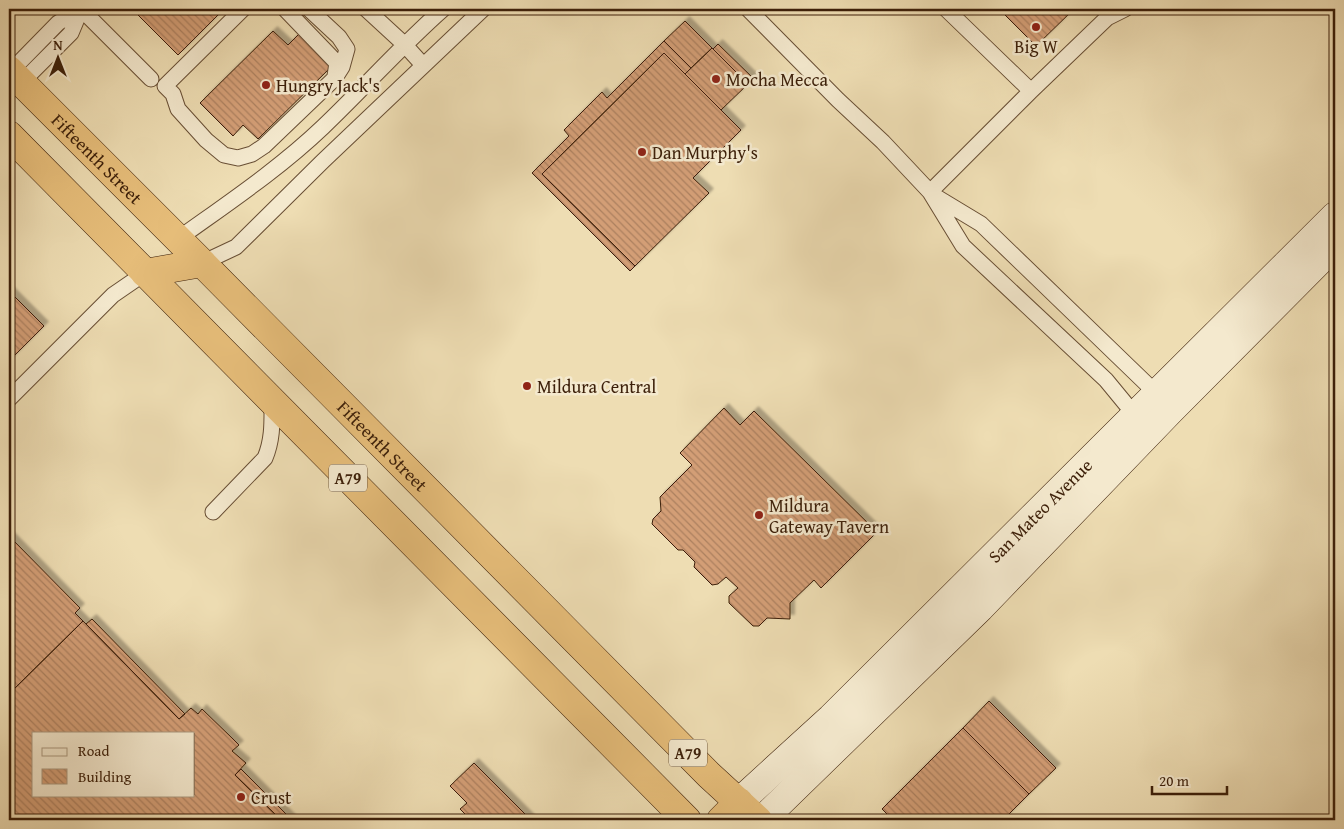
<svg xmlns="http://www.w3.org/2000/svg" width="1344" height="829" font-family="'Gentium Book Plus',serif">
	<defs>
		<pattern id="building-back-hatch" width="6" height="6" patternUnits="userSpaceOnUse" patternTransform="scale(1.25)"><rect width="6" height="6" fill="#d39e76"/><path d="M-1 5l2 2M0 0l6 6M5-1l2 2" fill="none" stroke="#ac805f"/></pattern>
		<filter id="shadow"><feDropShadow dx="4.5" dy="-4.5" stdDeviation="1" flood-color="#0004"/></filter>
	</defs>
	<rect width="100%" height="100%" fill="#eeddb3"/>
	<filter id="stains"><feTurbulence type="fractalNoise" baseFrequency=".004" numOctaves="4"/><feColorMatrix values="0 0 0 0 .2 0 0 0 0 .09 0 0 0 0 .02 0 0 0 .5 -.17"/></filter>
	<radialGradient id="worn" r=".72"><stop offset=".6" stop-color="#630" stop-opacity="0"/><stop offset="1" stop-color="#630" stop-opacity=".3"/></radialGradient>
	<!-- building -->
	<path fill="url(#building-back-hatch)" stroke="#3c1f09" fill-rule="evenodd" filter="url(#shadow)" d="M135 9H224L178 55 133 10Z
		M999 9H1074L1036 46Z
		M685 21 712 48 691 68 664 41Z
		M273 31 288 45 299 34 331 67 258 139 243 125 233 136 200 103Z
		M664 41 691 68 685 74 664 53 542 174 635 266 630 271 532 173 569 136 564 130 602 92 607 98Z
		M718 44 753 78 748 84 713 49Z
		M712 48 748 84 721 110 685 74Z
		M664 53 741 130 693 178 709 193 635 266 542 174Z
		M9 291 44 326 9 361Z
		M724 408 740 425 754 411 877 532 821 588 814 580 790 603V619L767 618 759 626H753L729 603V596L738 588 726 577 718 584 712 585 694 567 695 562 683 550H678L652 524 653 519 661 511 660 497 692 465 680 453Z
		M9 536 80 608 75 613 83 621 9 694Z
		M92 619 185 714 179 719 86 624Z
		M83 621 179 719 191 708 198 714 202 709 232 738 239 745 232 751 246 763 235 775 281 820H9V694ZM34 733H194V795H34Z
		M989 701 1056 768 1029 794 963 728Z
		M963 728 1029 794 1003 820H893L882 809Z
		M474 763 531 820H471L460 809 467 803 450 786Z
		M241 769 292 820H281L235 775Z"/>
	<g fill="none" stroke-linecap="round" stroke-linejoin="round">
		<!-- lane casing -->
		<g stroke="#684e34" stroke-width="17">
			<path id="lane" d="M81 9 151 79
				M243 9 165 86 173 94 178 109 206 140 224 155 238 158 252 154 264 146 335 78 342 67 347 49 339 37 309 9
				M285 9 337 63 335 76
				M366 9 404 44 423 65
				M748 9 838 100 883 142 930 192 963 246 1106 380 1134 414
				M946 9 1031 91
				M10 72 58 23 80 9
				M21 83 71 33 81 9
				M930 192 1031 91 1107 18 1125 9
				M933 195 981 224 1156 393
				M178 239C228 203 279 169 323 127 364 88 401 46 443 9
				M202 263 236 247 323 161 483 9
				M9 399 113 295 145 273
				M213 512 265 458C273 439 272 421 272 401"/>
		</g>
		<!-- secondary casing -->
		<g stroke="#3c1f09" stroke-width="29">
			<g id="secondary">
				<path id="s1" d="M739 802 831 718 1335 216"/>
				<path d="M762 820 980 608 1170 411 1335 245"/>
			</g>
		</g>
		<!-- highway casing -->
		<g stroke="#3c1f09" stroke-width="29">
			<g id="highway">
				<path id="s2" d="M9 70 202 263 709 775 758 820"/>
				<path d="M9 135 687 820"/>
				<path d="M145 273 202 263"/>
				<path d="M721 820 739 802"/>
			</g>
		</g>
		<!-- lane -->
		<use href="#lane" stroke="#f4e9ce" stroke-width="15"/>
		<!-- secondary -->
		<use href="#secondary" stroke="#f4e9ce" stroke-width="28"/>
		<!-- highway -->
		<use href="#highway" stroke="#e7be7a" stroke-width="28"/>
	</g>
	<!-- markers -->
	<g fill="#8f2418" stroke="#f4e9ce" stroke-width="2">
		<circle cx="1036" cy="27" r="5"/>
		<circle cx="716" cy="79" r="5"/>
		<circle cx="266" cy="85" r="5"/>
		<circle cx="642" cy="152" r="5"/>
		<circle cx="527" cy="386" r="5"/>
		<circle cx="759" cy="515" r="5"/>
		<circle cx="241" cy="797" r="5"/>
	</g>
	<g text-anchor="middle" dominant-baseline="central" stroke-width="5" stroke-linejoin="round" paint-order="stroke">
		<!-- shield labels -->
		<g fill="#f4e9ce" stroke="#735c44" stroke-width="1">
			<rect x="329" y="464.5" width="38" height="27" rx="4"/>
			<rect x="669" y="739.5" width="38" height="27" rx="4"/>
		</g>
		<g font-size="16" font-weight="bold" fill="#3c1f09">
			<text x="348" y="478">A79</text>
			<text x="688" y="753">A79</text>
		</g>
		<!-- poi labels -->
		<g font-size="18" fill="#3c1f09" stroke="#f4e9ce" text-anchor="start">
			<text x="1036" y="46" text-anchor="middle">Big W</text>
			<text x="726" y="79">Mocha Mecca</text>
			<text x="276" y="85">Hungry Jack's</text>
			<text x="652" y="152">Dan Murphy's</text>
			<text x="537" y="386">Mildura Central</text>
			<text x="769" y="505">Mildura<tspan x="769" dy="21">Gateway Tavern</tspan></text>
			<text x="251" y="797">Crust</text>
		</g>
		<!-- street labels -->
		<g font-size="18" fill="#3c1f09" stroke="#f4e9ce">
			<text stroke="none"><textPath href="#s2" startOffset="125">Fifteenth Street</textPath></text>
			<text stroke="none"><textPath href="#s2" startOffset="530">Fifteenth Street</textPath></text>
			<text stroke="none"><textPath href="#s1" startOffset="419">San Mateo Avenue</textPath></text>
		</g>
	</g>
	<!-- margin -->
	<rect width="1344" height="829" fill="none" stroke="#eeddb3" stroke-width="30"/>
	<rect x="10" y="10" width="1324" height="809" fill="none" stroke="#3c1f09" stroke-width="2.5"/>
	<rect x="15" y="15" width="1314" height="799" fill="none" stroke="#3c1f09"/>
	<!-- legend -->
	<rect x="32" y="732" width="162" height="65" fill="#f4e9ce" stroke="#aa987f"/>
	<rect x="42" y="748" width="25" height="8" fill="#f4e9ce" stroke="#aa987f"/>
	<text x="78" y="756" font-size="15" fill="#3c1f09">Road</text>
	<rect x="42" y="769" width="25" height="15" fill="url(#building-back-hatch)" stroke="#aa987f"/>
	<text x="78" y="782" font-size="15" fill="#3c1f09">Building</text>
	<!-- north arrow -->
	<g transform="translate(58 58)" stroke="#f4e9ce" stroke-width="4" paint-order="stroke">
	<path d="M0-4L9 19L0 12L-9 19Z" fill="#3c1f09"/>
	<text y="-8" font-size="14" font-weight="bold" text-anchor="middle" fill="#3c1f09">N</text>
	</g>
	<!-- scale -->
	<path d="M1152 786v8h75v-8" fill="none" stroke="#3c1f09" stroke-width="2.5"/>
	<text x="1159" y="786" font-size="15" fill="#3c1f09" stroke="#f4e9ce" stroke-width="4" paint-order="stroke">20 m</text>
	<rect width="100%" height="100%" filter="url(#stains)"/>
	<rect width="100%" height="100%" fill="url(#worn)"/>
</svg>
